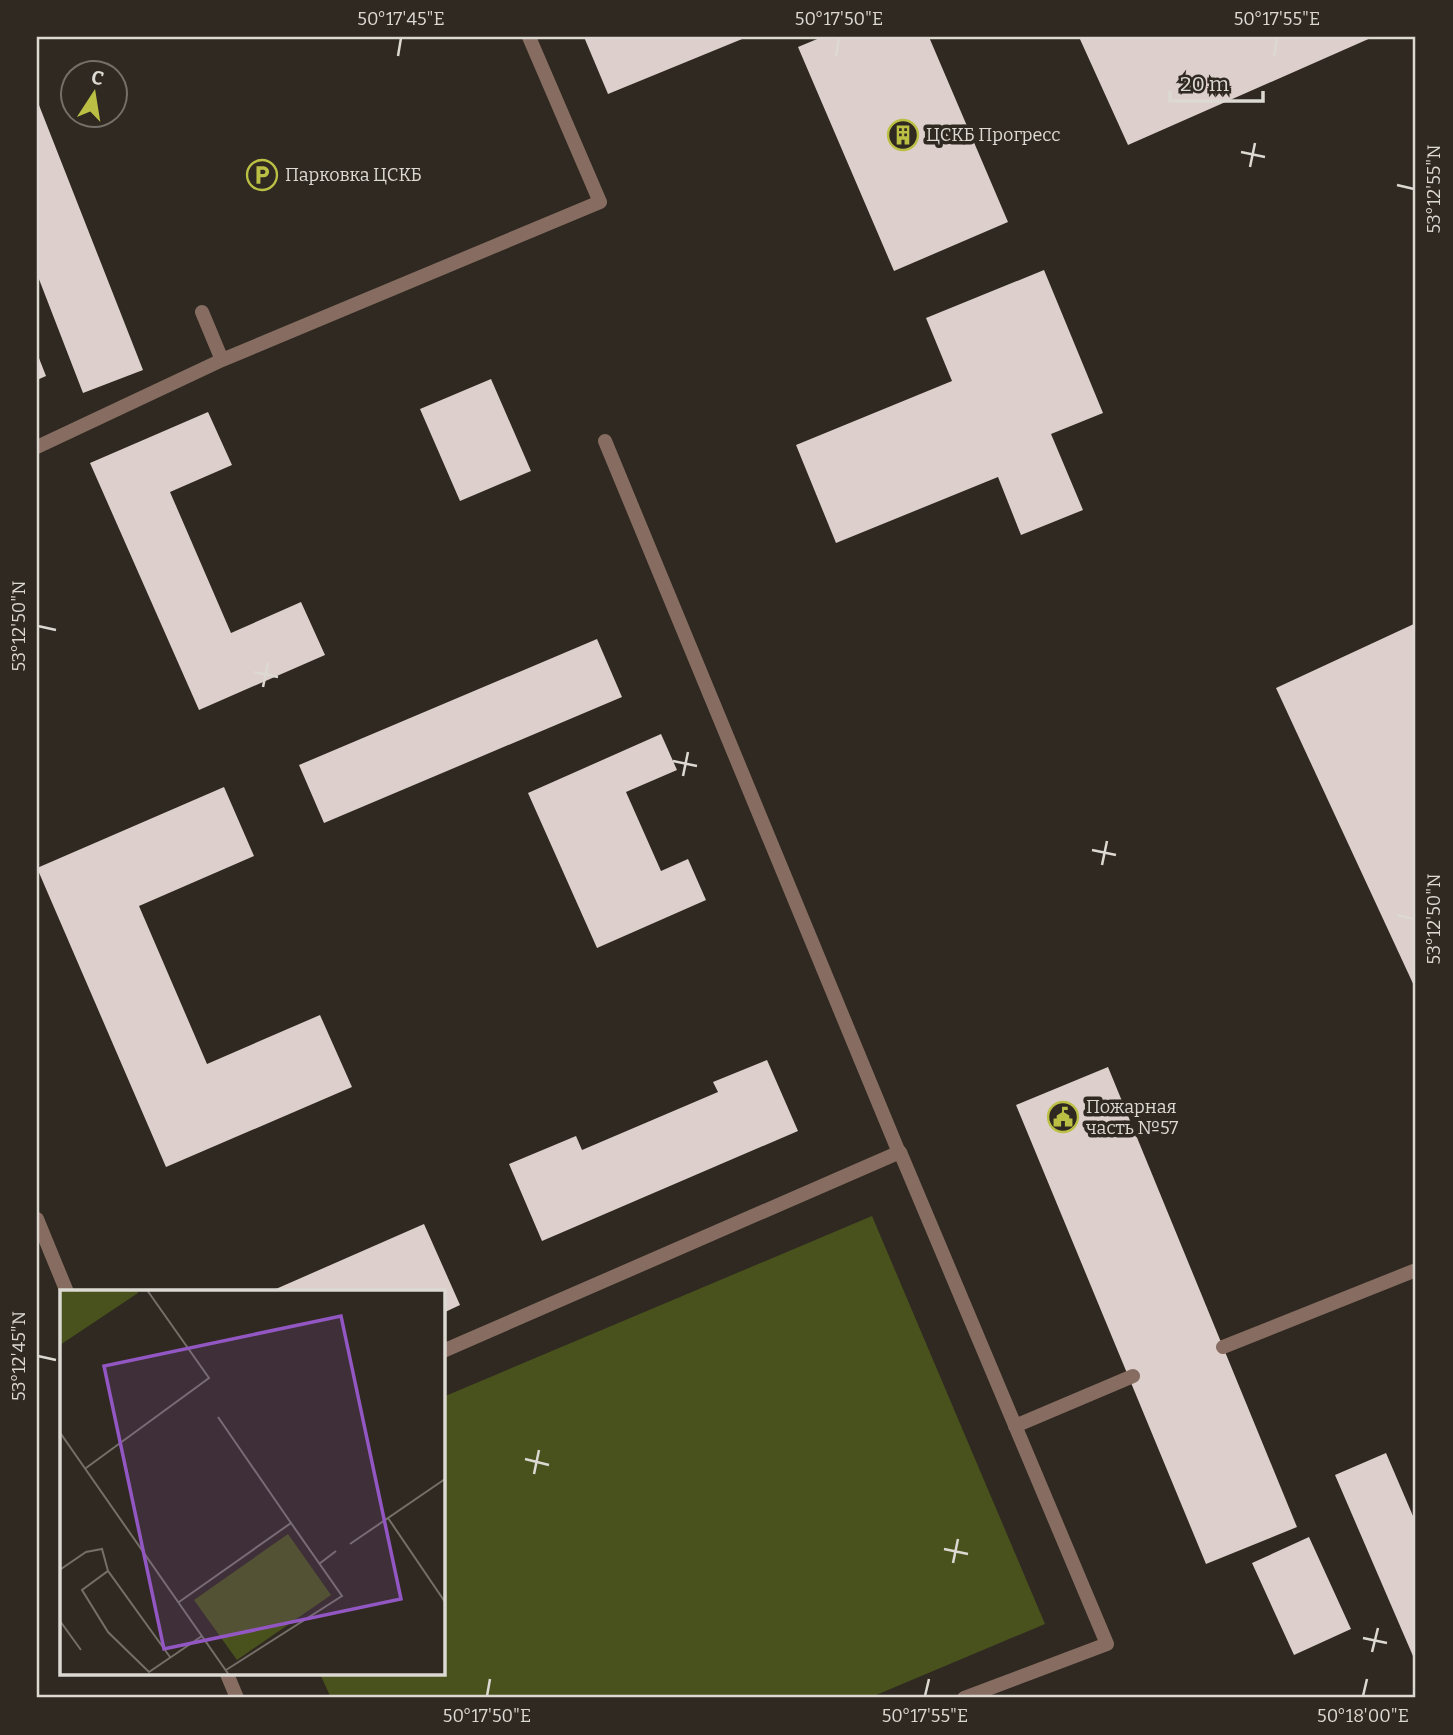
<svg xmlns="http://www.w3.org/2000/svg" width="1453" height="1735" font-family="Bitter,serif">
	<rect width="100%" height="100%" fill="#2f2921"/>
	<!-- green -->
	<path fill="#49521d" d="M872 1216 1045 1624 869 1698H331L320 1674H443V1397Z"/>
	<!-- building -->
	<path fill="#ddcfcb" d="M584 37H747L608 94Z
		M822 37H929L1008 222 894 271 798 47Z
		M1079 37H1373L1128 145Z
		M37 100 143 370 83 393 37 274Z
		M1044 270 1103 413 1051 434 1083 510 1021 535 998 477 836 543 796 445 952 381 926 318Z
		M37 353 46 376 37 380Z
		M491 379 531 471 460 501 420 409Z
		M208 412 232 465 170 492 231 633 301 602 325 655 199 710 90 463Z
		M1416 623V990L1276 688Z
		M597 639 622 697 324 823 299 765Z
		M661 734 677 770 626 792 661 871 688 859 706 900 597 948 528 793Z
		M224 787 254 856 139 906 207 1064 320 1015 352 1087 166 1167 37 868Z
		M767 1060 798 1131 542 1241 509 1164 576 1136 582 1150 718 1092 713 1082Z
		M1108 1067 1297 1527 1206 1564 1016 1105Z
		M424 1224 460 1305 443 1313V1292H269Z
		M1386 1453 1416 1523V1663L1335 1475Z
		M1309 1537 1351 1629 1294 1655 1252 1563Z"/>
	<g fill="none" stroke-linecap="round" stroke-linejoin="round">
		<!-- lane -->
		<path stroke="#876d61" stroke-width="14" d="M202 312 222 360
			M605 441 900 1155
			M37 447 222 360 600 202 529 37
			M1223 1347 1416 1270
			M1015 1426 1133 1376"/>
		<!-- street -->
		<path stroke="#876d61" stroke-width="14" d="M37 1219 67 1292
			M443 1351 900 1152 1107 1644 964 1698
			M227 1674 237 1698"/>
	</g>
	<!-- ticks -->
	<path fill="none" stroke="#dcd8d2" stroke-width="2.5" d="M398 56 401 38M836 56 839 38M1274 56 1277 38M1241 152 1265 157M1250 167 1255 143M1397 185 1414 189M38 626 56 630M254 672 278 677M263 687 268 663M673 761 697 766M683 776 688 752M1092 850 1116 855M1102 865 1107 841M1397 915 1414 919M38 1356 56 1360M525 1459 549 1465M534 1474 539 1450M944 1549 968 1554M953 1563 958 1539M1363 1638 1387 1643M1372 1652 1378 1628M487 1696 490 1679M925 1696 929 1679M1363 1696 1367 1679"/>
	<!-- icons -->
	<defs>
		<g id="building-ring" transform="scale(1.575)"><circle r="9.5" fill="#2f2921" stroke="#bbc045" stroke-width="1.5"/><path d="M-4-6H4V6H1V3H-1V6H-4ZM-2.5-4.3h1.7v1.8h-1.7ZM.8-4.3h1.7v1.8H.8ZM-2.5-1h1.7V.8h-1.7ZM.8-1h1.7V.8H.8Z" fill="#bbc045"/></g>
		<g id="parking-ring" transform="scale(1.575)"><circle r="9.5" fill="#2f2921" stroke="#bbc045" stroke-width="1.5"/><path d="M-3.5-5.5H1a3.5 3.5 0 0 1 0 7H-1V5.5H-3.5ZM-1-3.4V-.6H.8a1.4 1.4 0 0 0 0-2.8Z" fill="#bbc045"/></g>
		<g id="civic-ring" transform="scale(1.575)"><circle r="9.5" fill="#2f2921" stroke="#bbc045" stroke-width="1.5"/><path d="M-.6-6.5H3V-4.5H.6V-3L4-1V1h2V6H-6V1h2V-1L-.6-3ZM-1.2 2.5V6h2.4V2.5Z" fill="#bbc045"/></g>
	</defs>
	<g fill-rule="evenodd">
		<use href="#building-ring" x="903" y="135"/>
		<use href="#parking-ring" x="262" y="175"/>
		<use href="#civic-ring" x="1063" y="1117"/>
	</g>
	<g text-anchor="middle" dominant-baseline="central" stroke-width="7" stroke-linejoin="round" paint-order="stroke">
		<!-- poi labels -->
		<g font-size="18" fill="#dcd8d2" stroke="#2f2921" text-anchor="start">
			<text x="926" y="135">ЦСКБ Прогресс</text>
			<text x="285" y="175">Парковка ЦСКБ</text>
			<text x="1086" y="1107">Пожарная<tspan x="1086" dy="21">часть №57</tspan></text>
		</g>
	</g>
	<!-- overview -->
	<g transform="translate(60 1290)">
		<rect width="385" height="385" fill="#2f2921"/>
		<path d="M4 0H77L78 3 0 55V3ZM228 244 271 305 177 370 134 310Z" fill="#49521d"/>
		<path fill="none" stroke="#746f68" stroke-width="2" d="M158 127 231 233M1 144 169 385M26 178 149 88 87 0M328 228 385 312M290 254 385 189M259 274 276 261M1 279 26 262 42 259 48 281M119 312 231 233 282 306 166 380M0 331 21 360M110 367 48 281 22 300 48 342 89 382 142 346"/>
		<path fill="#9357c4" fill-opacity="0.15" stroke="#9357c4" stroke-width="3.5" d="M281 26 341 309 104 359 44 76Z"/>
		<rect width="385" height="385" fill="none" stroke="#dcd8d2" stroke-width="3.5"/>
	</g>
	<!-- border -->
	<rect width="1453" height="1735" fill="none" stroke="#2f2921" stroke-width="77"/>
	<!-- north arrow -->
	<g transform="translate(94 94) rotate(12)"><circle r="33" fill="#2f2921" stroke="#746f68" stroke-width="2"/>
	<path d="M0-5L12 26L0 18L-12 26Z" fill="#bbc045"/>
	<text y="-10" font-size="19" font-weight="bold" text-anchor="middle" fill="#dcd8d2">С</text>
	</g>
	<!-- scale -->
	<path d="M1170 91v10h93v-10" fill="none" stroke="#dcd8d2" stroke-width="3.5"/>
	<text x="1180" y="91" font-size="21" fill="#dcd8d2" stroke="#2f2921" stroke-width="5" paint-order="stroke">20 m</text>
	<rect x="38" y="38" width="1376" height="1658" fill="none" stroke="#dcd8d2" stroke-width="2.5"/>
	<g font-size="18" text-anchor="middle" fill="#dcd8d2">
		<text x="401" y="25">50°17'45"E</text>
		<text x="839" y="25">50°17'50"E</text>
		<text x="1277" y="25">50°17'55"E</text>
		<text transform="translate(1434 189) rotate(-90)" y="6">53°12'55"N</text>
		<text transform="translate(19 626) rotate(-90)" y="6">53°12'50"N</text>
		<text transform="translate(1434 919) rotate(-90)" y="6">53°12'50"N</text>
		<text transform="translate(19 1356) rotate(-90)" y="6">53°12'45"N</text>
		<text x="487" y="1722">50°17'50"E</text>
		<text x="925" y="1722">50°17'55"E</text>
		<text x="1363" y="1722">50°18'00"E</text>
	</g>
</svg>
